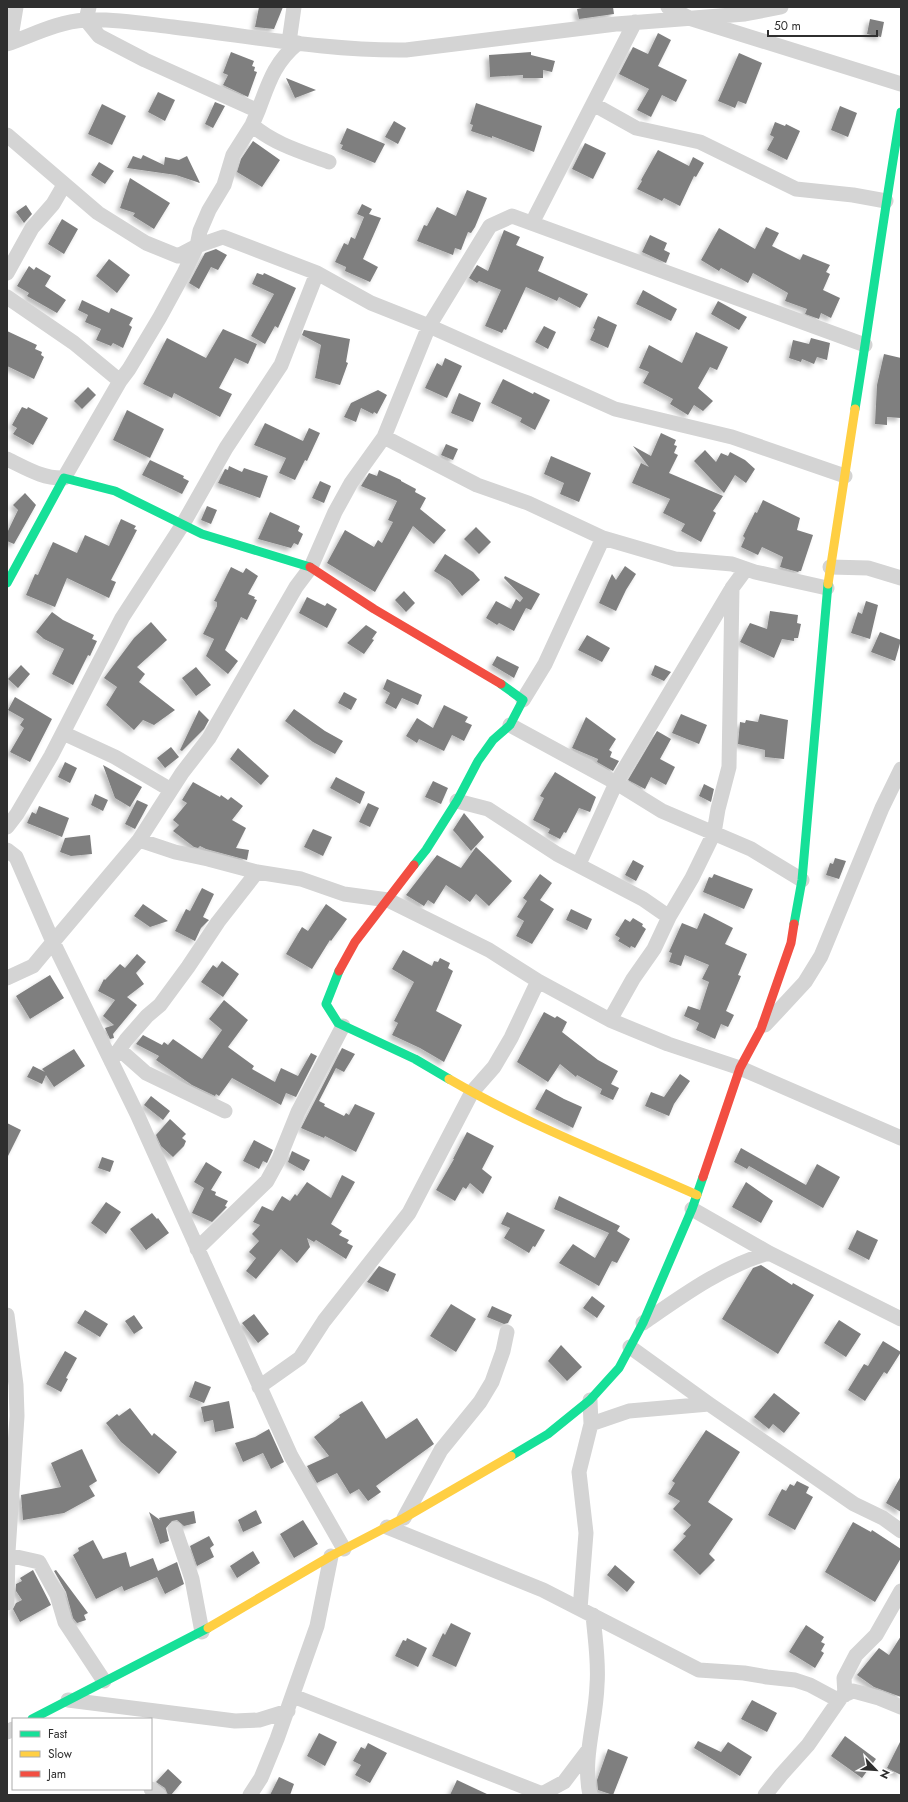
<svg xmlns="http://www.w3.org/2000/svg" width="908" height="1802" font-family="Jost,sans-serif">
	<defs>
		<filter id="shadow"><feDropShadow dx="-3.5" dy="3.5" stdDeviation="2" flood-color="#0004"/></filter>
	</defs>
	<rect width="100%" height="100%" fill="#fff"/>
	<!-- building -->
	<path fill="#7f7f7f" filter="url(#shadow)" d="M259 7H283L274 29 255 27Z
		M587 7H613L614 14 579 19 577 9Z
		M870 19 884 22 881 37 867 34Z
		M658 33 671 40 658 66 687 80 676 102 662 95 651 117 637 110 649 89 619 74 633 47 648 54Z
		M231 52 254 61 252 66 255 67 254 71 257 72 248 97 223 85 228 75 223 73Z
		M531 52V55L555 61 552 72 543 70V78H523V75L490 77 489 55Z
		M739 53 762 63 746 104 738 101 735 108 718 101Z
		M286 78 316 90 295 98Z
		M158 92 175 100 165 121 148 112Z
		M215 102 225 106 213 128 205 124Z
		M476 103 542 126 534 152 492 136V138L471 131 473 125 470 124Z
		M102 104 126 116 112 145 88 134Z
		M840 106 857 113 848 137 831 130Z
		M394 121 406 128 398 144 385 137Z
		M775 122 785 126 786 124 800 131 787 160 767 150 774 137 770 135Z
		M347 128 385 144 375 163 341 149 343 145 340 144Z
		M253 141 280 160 262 187 237 172 241 159Z
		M585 143 606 153 593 179 572 169Z
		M658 150 689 166 693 157 704 163 696 177 694 176 680 206 664 198 662 201 637 189 642 181 641 180Z
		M143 155 164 165 165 157 179 160 187 156 200 183 176 175 127 168 133 156 141 159Z
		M99 162 114 171 105 184 91 175Z
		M130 178 170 203 154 229 133 216 135 213 120 208Z
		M467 190 487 198 475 227 471 233 468 232 461 250 455 248 453 255 417 241 424 225 427 226 437 207 456 216Z
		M362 204 372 209 369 214 381 218 363 259 378 267 370 282 345 271 346 267 335 262 344 243 348 245 351 237 355 239 364 217 357 214Z
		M26 205 32 214 24 223 16 212Z
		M62 219 78 229 64 254 48 244Z
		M766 227 779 233 772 246 800 260 803 254 830 265 826 272 830 274 823 290 840 298 831 318 821 313 819 319 805 314 807 309 785 301 788 293 753 273 748 283 721 268 719 271 701 260 719 228 755 249Z
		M504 230 520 237 516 245 544 257 538 271 588 294 580 308 559 297 557 301 526 287 506 330 504 329 502 333 485 326 501 290 479 281 477 283 469 278 477 265 488 271Z
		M650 235 667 243 664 250 670 253 666 263 642 252Z
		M216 249 227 255 218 270 211 267 199 289 189 283 205 253Z
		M109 259 130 275 117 293 96 276Z
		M29 266 34 270 36 267 51 276 45 286 66 300 57 313 27 296 29 293 17 286Z
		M257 273 263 275 264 273 296 288 278 328 275 326 265 344 251 336 274 294 252 284Z
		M643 290 677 309 671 321 636 304Z
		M82 300 109 313 111 308 133 318 129 325 132 327 123 348 113 343 111 346 96 340 101 329 85 322 88 315 78 310Z
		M718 301 747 317 739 330 711 314Z
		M598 316 617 325 608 348 590 340 595 329 593 328Z
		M544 326 556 332 548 349 535 342Z
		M223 329 257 344 248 364 235 358 219 388 232 394 220 417 174 393 172 398 143 384 167 338 206 358Z
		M304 330 350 339 346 362 348 363 340 385 315 378 321 345 302 335Z
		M7 331 37 345 35 349 42 352 41 355 44 357 34 379 7 366Z
		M696 332 728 347 717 370 710 367 698 388 713 401 703 411 694 405 688 415 670 404 673 399 643 383 649 372 639 368 649 345 682 363Z
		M811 338 830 343 827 360 817 357 814 364 802 359 801 362 789 358 793 340 809 344Z
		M884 354 901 358V418L887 417V425L875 424 877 385Z
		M445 358 462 366 447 398 425 388 437 363 442 366Z
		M503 379 533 394 534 392 550 400 535 430 520 422 522 418 491 403Z
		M88 387 96 395 82 409 74 401Z
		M378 390 387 395 377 414 374 412 373 414 361 408 356 422 344 417 351 403Z
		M459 393 481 403 473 422 451 413Z
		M22 407 27 409 28 407 48 418 33 445 13 434 17 428 12 425Z
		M127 410 164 429 150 458 113 440Z
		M265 423 303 441 309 428 320 433 307 461 305 460 295 480 279 473 286 458 254 445Z
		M661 433 676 440 674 445 677 446 674 453 678 455 669 473 723 496 713 511 716 513 701 542 681 531 685 524 663 513 670 499 632 483 641 463 649 467 633 446 651 456Z
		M446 444 458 449 453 460 441 455Z
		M705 450 716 462 721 453 728 456 730 452 745 460 755 469 746 483 735 475 724 493 694 461Z
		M551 456 591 473 579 502 560 494 564 483 544 474Z
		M150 460 184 476 183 478 189 481 182 494 142 475Z
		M229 466 242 472 244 468 268 476 260 498 218 483 225 469 228 470Z
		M379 470 401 480V481L416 489 415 492 426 498 420 509 446 530 434 544 413 526 375 592 327 563 345 530 374 547 378 540 382 543 393 522 388 520 397 501 361 486 369 473 377 476Z
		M320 481 331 486 324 503 312 498Z
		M25 493 36 505 14 544 7 541V533L18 510 13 505Z
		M763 500 800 518 797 530 813 535 801 571H799L798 572 780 567 783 557 762 547 758 555 741 547 745 538 743 536 755 512 757 513Z
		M207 506 217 510 211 524 201 520Z
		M270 512 300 526 298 531 303 534 298 545 294 543 291 548 258 539Z
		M121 519 136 526 134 529 137 530 111 580 116 582 109 598 67 578 55 607 26 595 35 574 38 575 53 542 77 553 85 535 109 546Z
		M476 527 491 542 479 554 464 539Z
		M445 554 473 572 480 580 462 596 450 581 434 571Z
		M625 566 636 574 626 590 616 611 599 603 612 574 616 580Z
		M231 567 243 573 246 568 258 576 248 594 255 597 254 599 257 600 247 620 241 617 225 650 238 661 228 674 206 656 214 639 203 634 217 606V602L214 601Z
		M505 576 540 594 531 610 526 608 514 631 499 623 497 625 486 618 496 601 511 609 516 599 520 602 523 598 504 578Z
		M404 591 415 603 406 612 395 600Z
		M307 597 325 606 327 603 337 609 327 628 299 613Z
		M866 601 878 605 870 639 851 633 858 612 862 614Z
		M770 611 798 615 797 623 801 624 798 638H794V641L782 639 774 658 740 642 750 623 767 629Z
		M52 612 63 620 94 635 92 639 97 641 90 656 88 655 73 685 52 674 64 649 44 639 36 632Z
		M151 622 167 640 137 667 145 674 139 682 175 710 154 725 143 720 134 730 106 705 117 687 104 678 134 638Z
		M366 625 377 632 372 639 374 640 364 654 347 643Z
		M880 632 901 640 895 661 871 652Z
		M587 635 610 648 602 662 578 650Z
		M497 656 519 667 514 678 492 665Z
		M21 665 30 674 18 688 8 679Z
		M655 665 671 672 664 681 651 675Z
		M196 667 211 685 196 696 182 678Z
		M387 679 422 695 418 705 402 698 396 709 385 703 390 693 383 689Z
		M344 692 357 699 351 710 338 703Z
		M15 697 52 719 30 762 10 752 24 728 20 725 24 719 8 710Z
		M444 705 468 717 465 722 472 725 464 741 452 735 444 751 419 739 417 743 406 736 417 718 433 728Z
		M294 709 325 731 343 741 335 754 313 742 285 721Z
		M199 710 209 720 204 729 182 751 180 750Z
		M681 714 707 725 699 744 672 733Z
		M760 714 788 720 784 759 765 757V750L738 744 740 722 745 723 746 720 758 722Z
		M586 717 616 739 609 750 612 752 610 757 619 761 613 771 597 762 598 759 572 748Z
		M657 731 671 739 660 759 675 767 666 785 651 777 645 789 628 780Z
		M171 747 179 757 165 768 157 758Z
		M238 748 269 776 261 785 230 759Z
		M65 762 77 768 70 783 58 777Z
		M103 765 142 787 130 807 115 798Z
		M555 772 596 797 590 812 579 808 566 833 564 832 560 839 548 833 550 829 533 820 544 798 540 796Z
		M336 777 365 792 360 804 330 788Z
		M433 781 448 788 441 804 425 797Z
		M193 782 220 797 221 795 228 800 231 797 243 806 232 820 246 828 236 848 249 850 247 860 206 849 200 846 198 848 194 847 173 831 179 825 173 820 187 803 182 800Z
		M704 784 714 789 711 802 699 796Z
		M95 794 108 800 103 811 91 805Z
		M137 800 148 805 135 829 125 824Z
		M368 803 379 808 370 827 359 822Z
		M39 806 69 818 62 837 27 823 32 812 36 814Z
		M464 813 484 837 471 851 453 830Z
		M313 829 332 837 323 856 304 847Z
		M90 835 92 854 71 856 60 852 65 838Z
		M476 847 512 881 489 906 476 894 470 902 446 885 434 904 428 900 424 906 406 895 437 855 461 868Z
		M835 858 846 861 839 879 826 875 830 863 833 864Z
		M633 860 644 866 636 881 625 875Z
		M540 874 552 883 540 900 554 909 532 944 516 936 524 921 517 917 527 901 523 898Z
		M714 874 753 889 744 909 703 892 709 877 712 878Z
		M202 888 214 894 203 917 209 920 201 928 195 941 175 931 186 909 190 911Z
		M143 904 168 921 150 927 134 916Z
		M326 904 347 919 331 941 330 940 312 969 286 954 302 927 308 931Z
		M571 909 592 919 587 930 566 920Z
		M704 913 733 928 725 944 747 954 738 975 741 976 726 1011 734 1015 728 1027 721 1024 715 1039 696 1030 699 1023 684 1016 688 1006 700 1010 709 982 702 979 709 965 685 955 681 966 669 962 672 953 669 952 682 923 697 929Z
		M633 918 643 924 642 926 646 929 635 948 631 946 630 948 618 941 620 938 615 935 625 919 630 922Z
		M403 950 432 966 434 961 438 962 440 958 450 963 448 968 453 971 436 1011 462 1025 444 1062 420 1048 392 1035 398 1023 394 1021 414 982 392 969Z
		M137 954 146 962 136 973 144 984 127 997 137 1005 113 1034 114 1038 110 1039 105 1028 114 1025 103 1016 115 1000 98 991 104 979 105 980 120 964 125 968Z
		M222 961 239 974 223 997 201 982 213 965 217 968Z
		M50 975 64 998 30 1019 16 996Z
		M224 1000 248 1020 228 1047 254 1066 252 1069 275 1082 281 1068 298 1076 311 1053 317 1056 296 1097 286 1093 281 1105 232 1078 219 1096 216 1094 215 1096 192 1085 156 1060 159 1056 136 1044 143 1035 162 1045 164 1042 168 1045 173 1039 202 1059 222 1030 209 1019Z
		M544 1012 555 1018 557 1016 567 1022 562 1032 598 1060 618 1071 611 1084 619 1088 613 1100 600 1094 602 1089 577 1075 576 1077 560 1064 548 1082 517 1062Z
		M342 1048 355 1054 344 1072 336 1068 319 1101 325 1104 324 1106 344 1116 346 1113 349 1115 355 1104 375 1113 356 1152 325 1136 324 1138 301 1128Z
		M74 1049 85 1066 54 1087 46 1075 42 1084 27 1077 33 1066 45 1072 42 1069Z
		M680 1074 690 1081 674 1104 669 1116 645 1106 651 1092 664 1097Z
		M546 1089 564 1099 582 1107 573 1128 535 1109Z
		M151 1096 170 1111 163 1120 144 1105Z
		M170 1119 186 1134 182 1138 186 1141 184 1146 173 1157 161 1146 156 1135Z
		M7 1123 21 1130 7 1158Z
		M467 1132 494 1146 482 1169 492 1177 483 1194 470 1183 466 1189 463 1187 455 1201 436 1190 454 1159H453Z
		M254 1140 273 1150 267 1163 263 1161 259 1169 243 1161Z
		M741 1148 806 1185 817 1164 840 1177 823 1208 749 1166 747 1169 734 1162Z
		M292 1151 310 1160 304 1171 288 1162Z
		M102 1157 114 1161 110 1172 98 1168Z
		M206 1162 222 1172 211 1190 216 1192 215 1195 228 1201 225 1206 227 1207 212 1222 192 1213 204 1188 194 1182Z
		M342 1175 355 1182 331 1224 342 1231 339 1235 349 1240 347 1243 353 1246 346 1259 316 1240 314 1242 307 1238 310 1247 297 1263 281 1249 256 1279 246 1271 256 1258 249 1252 259 1241 252 1234 260 1225 253 1222 262 1206 273 1211 282 1196 290 1201 295 1194 297 1196 307 1182 331 1198Z
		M746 1182 773 1201 761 1223 732 1207Z
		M559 1196 620 1226 617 1231 630 1239 617 1263 612 1261 599 1286 559 1263 573 1244 595 1258 609 1233 554 1209Z
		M106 1202 121 1212 106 1234 91 1223Z
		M507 1212 545 1230 535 1247 533 1246 529 1253 504 1238 510 1228 501 1224Z
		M152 1213 157 1219 158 1218 169 1233 146 1250 130 1229Z
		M857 1230 878 1240 869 1260 848 1249Z
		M761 1265 792 1285 793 1283 814 1295 778 1354 722 1319 753 1268Z
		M379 1266 396 1274 388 1292 367 1282Z
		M592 1296 605 1306 597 1318 583 1308Z
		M451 1304 476 1319 456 1352 430 1336Z
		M492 1306 512 1315 508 1323 504 1324 487 1317Z
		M85 1310 108 1324 100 1337 77 1323Z
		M254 1314 269 1334 258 1343 242 1323Z
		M134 1315 143 1328 134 1334 125 1321Z
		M839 1320 861 1334 846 1357 824 1343Z
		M883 1341 901 1352 887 1374 884 1372 865 1401 848 1390 864 1364 868 1366Z
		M561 1345 582 1367 567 1381 548 1361Z
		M65 1351 77 1358 66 1378 68 1379 61 1392 46 1384Z
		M195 1381 211 1387 204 1403 189 1397Z
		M774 1393 800 1413 784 1433 773 1424 769 1429 754 1417Z
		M229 1401 234 1428 215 1432 213 1420 204 1422 201 1407Z
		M362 1401 386 1439 417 1418 434 1444 376 1486 381 1492 368 1501 359 1489 350 1494 337 1473 317 1483 307 1466 329 1456 314 1437 340 1417 339 1415Z
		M130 1408 152 1436 154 1433 177 1452 159 1474 121 1442 106 1423 117 1414 119 1416Z
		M269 1429 284 1462 271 1469 263 1453 243 1462 235 1443 255 1437Z
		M706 1430 740 1452 708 1502 733 1519 709 1554 715 1560 700 1575 673 1550 686 1536 683 1534 691 1525 673 1509 680 1501 668 1494 675 1483 672 1481Z
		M82 1449 97 1481 89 1486 95 1496 64 1513 23 1520 21 1495 61 1487 51 1463Z
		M901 1476V1512L886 1503Z
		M797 1481 809 1487 806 1493 813 1497 795 1530 768 1515 782 1489 786 1491 790 1484 794 1486Z
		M256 1510 262 1523 243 1532 238 1520Z
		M194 1511 196 1523 184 1526 177 1520 172 1521 166 1528 169 1541 160 1544 149 1512 160 1520 159 1518Z
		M303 1520 318 1544 294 1558 280 1534Z
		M853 1522 871 1532 872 1530 901 1549V1558L875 1602 825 1572Z
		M209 1536 214 1545 210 1548 214 1557 197 1566 190 1546Z
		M93 1540 103 1559 126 1552 130 1567 153 1558 158 1571 177 1562 184 1584 165 1594 157 1577 124 1591 122 1586 96 1599 73 1555 79 1551 78 1548Z
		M253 1551 260 1563 237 1578 230 1566Z
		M615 1565 635 1582 627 1592 607 1575Z
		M33 1570 51 1605 20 1622 13 1609 16 1603 22 1600 16 1591V1584L22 1581 20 1578Z
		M56 1570 88 1613 84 1615 86 1620 77 1623 73 1618 66 1592 54 1571Z
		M451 1623 471 1633 456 1667 432 1656 443 1633 445 1635Z
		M806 1625 824 1637 821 1642 825 1644 821 1651 824 1653 815 1668 789 1652Z
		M901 1636V1697L874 1687 857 1675 879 1648 889 1655Z
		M407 1638 427 1648 418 1667 395 1656 403 1640 406 1641Z
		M752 1700 777 1713 767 1732 741 1719Z
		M319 1733 337 1742 325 1766 307 1756Z
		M845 1736 876 1759 862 1778 831 1756Z
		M901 1740V1775L887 1768Z
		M698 1741 721 1752 728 1742 752 1757 740 1776 694 1748Z
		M368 1743 387 1753 370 1783 355 1775 361 1765 353 1761 361 1747 365 1749Z
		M608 1749 628 1757 613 1795 598 1790 597 1780Z
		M168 1769 182 1782 171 1795H168L165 1788 156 1782Z
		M279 1777 294 1784 290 1795H270Z
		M457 1780 489 1795H450Z"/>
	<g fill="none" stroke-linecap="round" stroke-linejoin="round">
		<!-- street -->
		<path stroke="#d4d4d4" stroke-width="15" d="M89 7 86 20 99 36 145 60 258 111 252 125
			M668 7 689 18 901 84
			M289 42 294 7
			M10 43 16 7
			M7 44C33 35 57 22 85 20 111 18 147 24 173 27 250 36 327 51 406 50L616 24 745 14 781 7
			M593 104 636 128 700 142 796 189 853 195 886 201
			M258 111C269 82 274 63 298 43
			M7 135 98 213 146 243 178 256 197 246 223 237 317 273 371 303 429 326 384 437 477 485 528 503 603 538 675 559 732 564 755 572 827 588
			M532 223 635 22
			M7 273 32 228 53 204 64 185
			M7 297 74 343 120 381
			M7 459C26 468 43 479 64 478L120 381 129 369 160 317 184 273 197 246 200 231 209 210 224 185 233 155 252 125C274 144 302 152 329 162
			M845 476 732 437 615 409 429 326 490 226 512 216 865 345
			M830 567 868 568 901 578
			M523 700 545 664 603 538
			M510 725 620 785 662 811 751 849 802 880
			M63 733 115 757 171 790
			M457 801 488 809 557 854 643 899 669 917
			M7 827 17 814 51 756 122 618 183 524 226 448 281 365 317 273
			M139 840 182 773 209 738 296 587 311 567 335 512 351 483 384 437
			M7 850 16 857 53 942 139 840 175 852 208 859 257 872 301 879 344 894 388 900 489 950 538 981 610 1020 668 1044 740 1068 901 1138
			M579 864 616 783 732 588 746 569
			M7 978 33 966 53 942 137 1114 291 1456 344 1549
			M610 1020 633 979 654 949 669 917 692 878 714 833 718 809 729 767 732 588
			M765 1025 805 982 821 956 882 808 901 769
			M120 1050 146 1073 225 1111
			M111 1061 126 1040 147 1016 160 1005 188 967 218 922 257 872
			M692 1209 769 1253 901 1319
			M197 1249 267 1181 279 1159 298 1112 343 1026
			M7 1315 16 1385 17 1416 8 1552 7 1603
			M643 1323C682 1296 723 1266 769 1253
			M630 1347 709 1404 783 1455 854 1504 883 1518 901 1531
			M259 1387 300 1358 324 1321 409 1213 472 1092 494 1067 511 1038 538 981
			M591 1424 629 1411 709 1404
			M404 1518 441 1450 480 1402 492 1382 503 1351 507 1332
			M387 1527 543 1590 699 1670 744 1673 767 1677 795 1680 810 1685 838 1700
			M175 1529 192 1579 202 1632
			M8 1555 39 1562 57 1595 65 1622 104 1681
			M580 1609 586 1533 579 1472 591 1424 590 1400
			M845 1695 844 1678 856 1655 876 1635 901 1591
			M293 1696 545 1795
			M68 1700 235 1721 259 1720 288 1711
			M7 1732 13 1729
			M151 1789 159 1795
			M250 1795 261 1778 277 1739 317 1626 331 1556
			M540 1795 564 1782 589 1749
			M590 1795C582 1758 596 1722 597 1685 599 1662 595 1639 593 1615
			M765 1795 781 1775 808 1745 842 1696 853 1691 857 1692 879 1698 901 1707"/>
		<!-- fast -->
		<path stroke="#16e098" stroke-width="9" d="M855 409C871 310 884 211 901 112
			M7 583 64 478 115 491 202 534 310 567
			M414 865 426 850 457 801 478 761 493 740 510 725 523 700 501 684
			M794 924 802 880 828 584
			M339 971 326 1004 338 1023 415 1059 449 1079
			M511 1456 548 1434 590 1400 619 1368 643 1323 692 1209 703 1177
			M32 1719 208 1628"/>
		<!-- slow -->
		<path stroke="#ffcf43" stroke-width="9" d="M828 584 855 409
			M449 1079C528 1125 614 1158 697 1195
			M208 1628 331 1556 404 1518 511 1456"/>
		<!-- jam -->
		<path stroke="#f24e42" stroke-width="9" d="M310 567 374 609 501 684
			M339 971 355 942 414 865
			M703 1177 740 1068 761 1029 791 943 794 924"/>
	</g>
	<!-- border -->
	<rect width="908" height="1802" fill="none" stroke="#2f2f2f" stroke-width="16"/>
	<!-- legend -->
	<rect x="12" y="1718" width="140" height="72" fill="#ffffff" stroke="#acacac"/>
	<rect x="20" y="1731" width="20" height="6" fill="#16e098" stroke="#acacac"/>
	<text x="48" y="1738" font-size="12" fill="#2f2f2f">Fast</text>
	<rect x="20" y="1751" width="20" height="6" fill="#ffcf43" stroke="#acacac"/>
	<text x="48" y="1758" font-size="12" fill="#2f2f2f">Slow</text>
	<rect x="20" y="1771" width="20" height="6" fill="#f24e42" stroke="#acacac"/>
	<text x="48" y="1778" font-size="12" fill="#2f2f2f">Jam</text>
	<!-- north arrow -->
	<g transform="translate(876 1770) rotate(115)" stroke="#ffffff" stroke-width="3" paint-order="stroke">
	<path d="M0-3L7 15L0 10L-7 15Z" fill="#2f2f2f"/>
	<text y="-6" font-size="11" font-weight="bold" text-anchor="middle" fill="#2f2f2f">N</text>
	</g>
	<!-- scale -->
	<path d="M768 30v6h109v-6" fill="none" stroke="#2f2f2f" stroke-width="2"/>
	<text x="774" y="30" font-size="12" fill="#2f2f2f" stroke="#ffffff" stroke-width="3" paint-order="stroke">50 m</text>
</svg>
